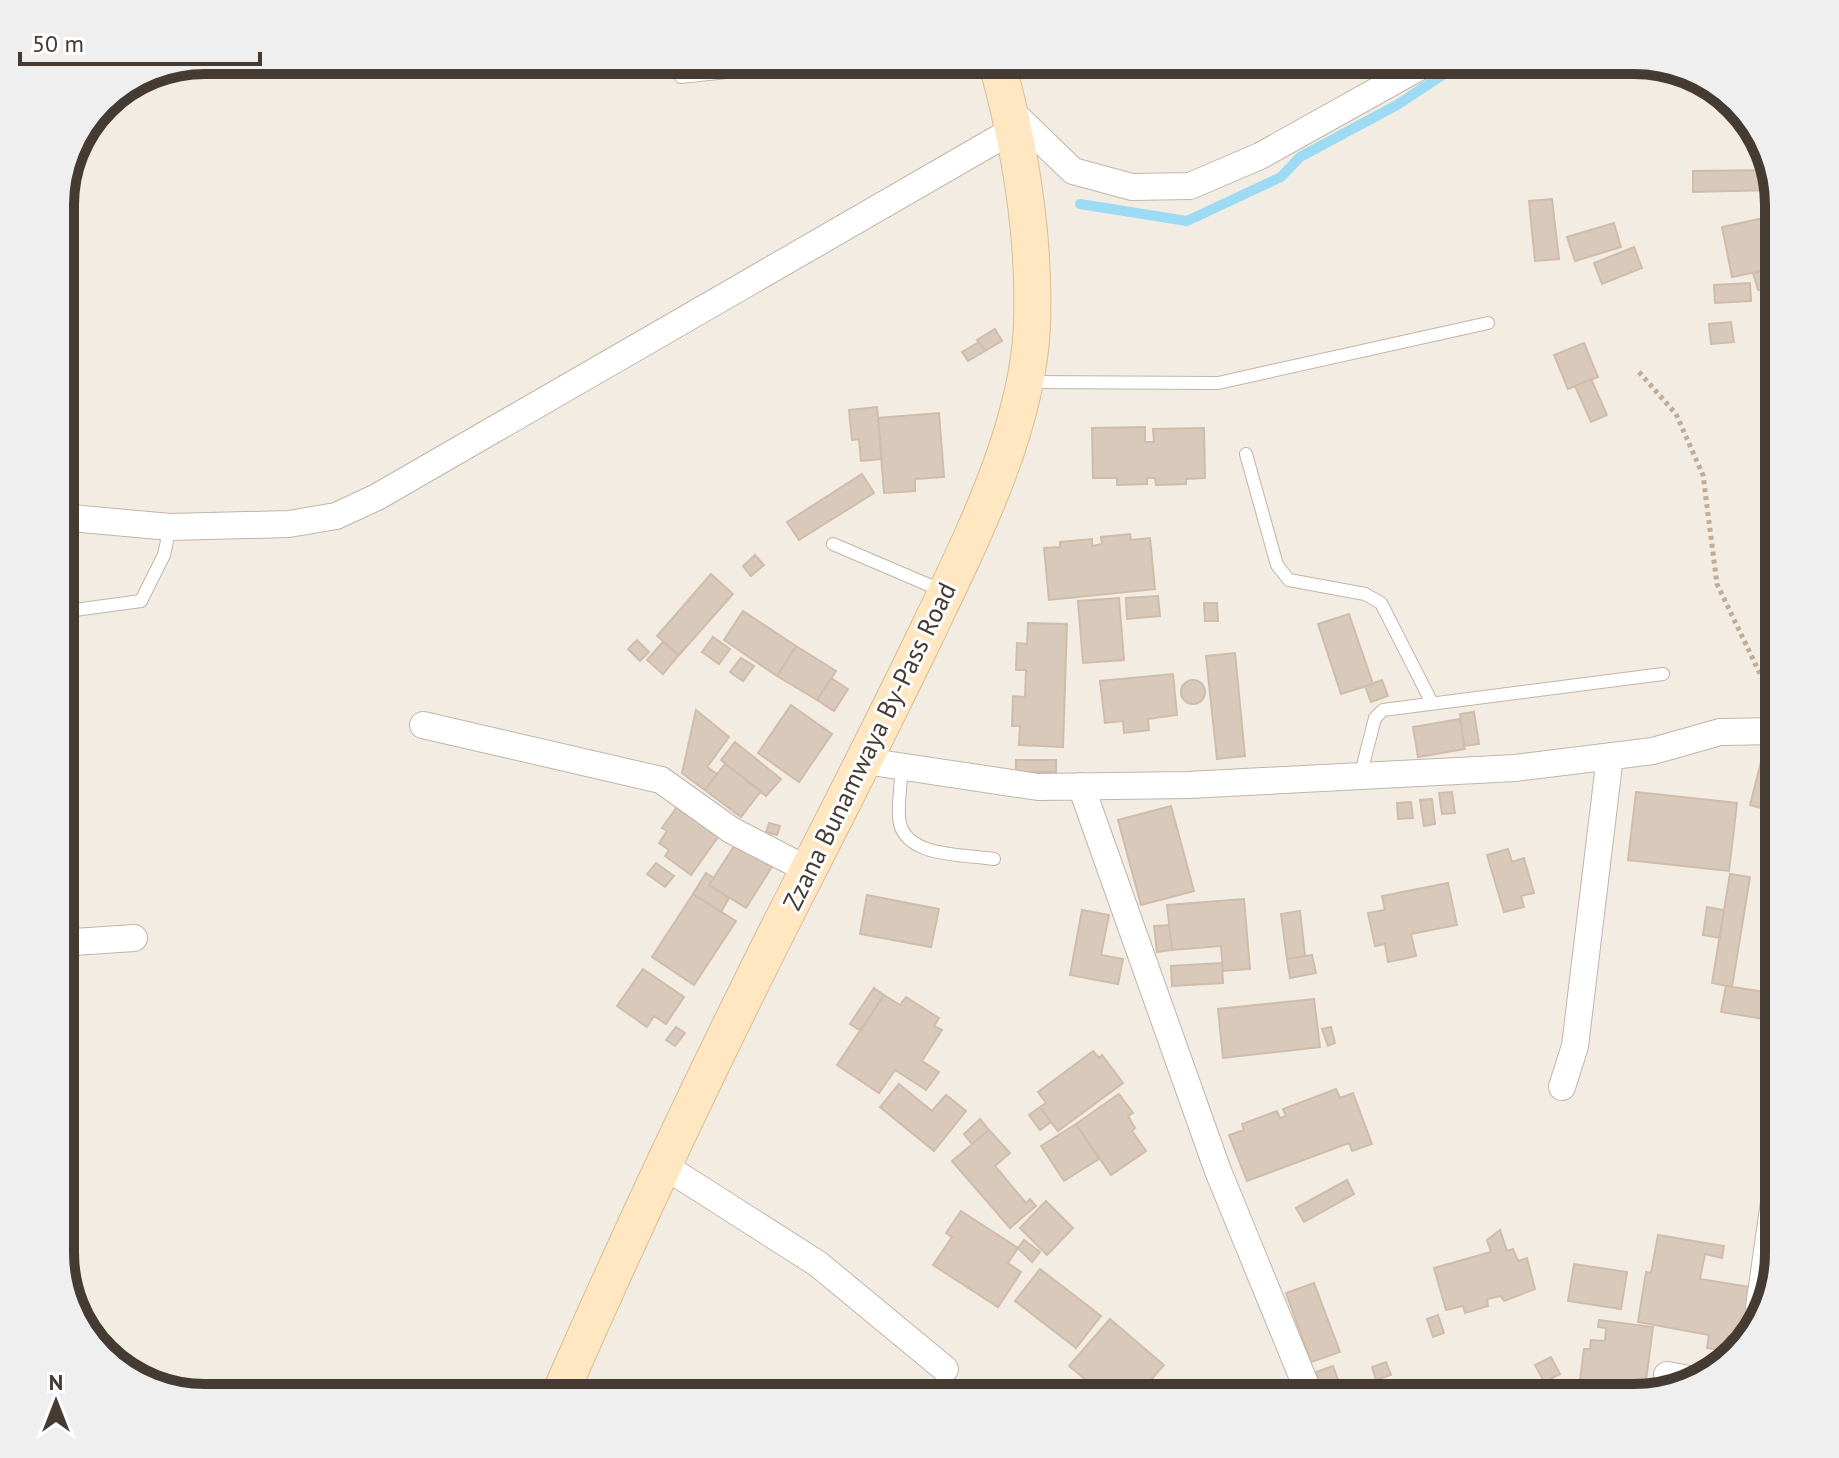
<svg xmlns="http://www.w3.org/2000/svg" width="1839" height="1458" font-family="'PT Sans',sans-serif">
	<rect width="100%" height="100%" fill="#f3ece3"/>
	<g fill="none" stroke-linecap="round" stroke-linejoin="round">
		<!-- stream -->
		<path stroke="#9cdbf3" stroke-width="10" d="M1080 204 1187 221 1281 177 1300 157 1397 105 1465 60"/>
	</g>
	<!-- building -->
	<path fill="#d8c9bb" stroke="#d0bcab" stroke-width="2" d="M1771 170 1773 190 1693 192V171Z
		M1552 199 1559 259 1535 261 1529 201Z
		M1768 217 1779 267 1732 277 1722 227Z
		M1614 223 1621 247 1575 261 1567 237Z
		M1634 247 1642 268 1602 284 1594 263Z
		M1779 267V285L1758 290 1753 273Z
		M1750 283 1751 301 1715 303 1714 285Z
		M1731 322 1734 342 1711 344 1709 324Z
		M995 329 1002 341 985 351 977 340Z
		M979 342 985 351 968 361 962 352Z
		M1584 343 1598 377 1568 389 1554 355Z
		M1591 379 1607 415 1591 422 1575 386Z
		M877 407 882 459 861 461 859 439 852 440 849 410Z
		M939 413 944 477 915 479V491L884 493 878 418Z
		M1145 427V442H1154L1153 429 1204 428 1205 478 1186 479V484L1156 485 1155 478H1147V484L1117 485V478H1093L1092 428Z
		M862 474 874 493 799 540 787 522Z
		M1130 534 1131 540 1150 538 1155 589 1049 600 1044 548 1060 547V542L1092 539V546L1102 544 1101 537Z
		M755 555 764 565 751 576 743 566Z
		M711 574 733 594 679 655 657 636Z
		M1158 596 1160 616 1127 619 1126 598Z
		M1119 598 1124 660 1083 663 1078 601Z
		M1204 603H1217L1218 621H1205Z
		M743 611 796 646 777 676 724 640Z
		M1349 614 1373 684 1341 694 1318 624Z
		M1028 623 1067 624 1063 747 1019 745 1020 726H1012L1013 696 1025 697 1026 670H1016L1017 643 1027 644Z
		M713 637 730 649 719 664 702 652Z
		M637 640 649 652 640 661 628 649Z
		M663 642 679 655 663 674 647 660Z
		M796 646 836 671 817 700 777 676Z
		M1235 653 1245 756 1217 759 1206 656Z
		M741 658 754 666 743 681 730 672Z
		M1173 674 1177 715 1148 719 1149 730 1124 733 1123 721 1105 723 1100 681Z
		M831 678 848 689 834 711 817 700Z
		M1382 680 1388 696 1371 702 1365 686Z
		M1181 692a12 12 0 1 1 24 0a12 12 0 1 1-24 0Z
		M791 705 832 734 799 782 758 753Z
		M696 710 729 737 707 767 717 774 705 790 682 773Z
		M1474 712 1479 744 1464 746 1460 714Z
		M1460 719 1465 749 1418 757 1413 727Z
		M735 742 781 779 766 796 721 760Z
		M1762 758 1779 762V813L1750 805Z
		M1016 760H1056V772H1016Z
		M725 764 761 791 741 817 705 790Z
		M1452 792 1455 813 1442 814 1439 793Z
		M1636 792 1737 803 1729 871 1628 860Z
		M1432 799 1435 824 1424 826 1420 800Z
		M1411 802 1413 818 1398 819 1397 803Z
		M1171 806 1194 891 1141 905 1118 820Z
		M677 807 723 830 691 875 665 856 669 850 659 843 667 831 662 828Z
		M769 823 780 826 777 835 766 832Z
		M737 842 773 865 746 908 709 885Z
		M1508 849 1512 862 1524 858 1534 893 1521 896 1524 907 1504 912 1487 855Z
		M656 863 674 876 665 887 647 874Z
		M706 873 714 878 709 885 729 898 721 912 693 894Z
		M1730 874 1750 877 1732 987 1712 983Z
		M1448 883 1457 925 1411 934 1416 956 1388 962 1385 944 1375 946 1368 913 1385 910 1382 896Z
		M693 894 736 921 694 985 652 957Z
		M867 895 939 909 931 947 860 934Z
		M1244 899 1250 969 1223 971 1221 946 1172 950 1167 905Z
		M1707 907 1724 910 1720 938 1703 935Z
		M1082 910 1109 915 1101 955 1123 959 1118 984 1070 975Z
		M1300 911 1305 956 1287 959 1281 914Z
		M1169 925 1172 950 1157 952 1154 926Z
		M1312 955 1316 973 1290 978 1287 959Z
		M1222 963 1223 983 1172 986 1171 966Z
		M643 969 684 997 666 1024 654 1016 647 1027 617 1006Z
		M1726 986 1779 994 1777 1021 1721 1012Z
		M874 988 884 995 861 1031 850 1024Z
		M884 995 900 1005 906 997 939 1018 934 1026 942 1030 922 1061 939 1072 926 1090 895 1070 879 1093 837 1065Z
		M1314 999 1320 1047 1223 1058 1218 1009Z
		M676 1027 685 1033 675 1046 666 1040Z
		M1331 1027 1335 1043 1328 1046 1322 1029Z
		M1093 1051 1099 1058 1102 1055 1123 1083 1058 1131 1040 1107 1046 1103 1038 1092Z
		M899 1084 932 1111 946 1095 966 1111 934 1151 880 1107Z
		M1336 1089 1340 1098 1353 1093 1372 1144 1352 1151 1349 1143 1247 1181 1229 1135 1244 1130 1242 1124 1277 1111 1280 1118 1286 1116 1283 1109Z
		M1119 1094 1133 1113 1128 1116 1135 1128 1132 1131 1146 1151 1111 1175 1076 1124Z
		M1040 1107 1051 1122 1040 1130 1029 1115Z
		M980 1119 989 1130 972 1144 964 1134Z
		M1076 1124 1099 1159 1064 1181 1041 1146Z
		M989 1130 1010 1153 995 1166 1026 1203 1030 1199 1036 1206 1010 1228 952 1161Z
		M1347 1180 1354 1194 1304 1222 1296 1208Z
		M1046 1201 1073 1228 1047 1255 1020 1228Z
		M961 1211 1018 1248 1008 1263 1021 1272 998 1307 933 1265 952 1237 946 1233Z
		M1500 1230 1507 1251 1513 1249 1518 1261 1527 1258 1535 1289 1504 1301 1501 1296 1487 1299 1488 1306 1465 1313 1463 1306 1446 1310 1434 1268 1491 1252 1487 1240Z
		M1658 1235 1724 1246 1722 1258 1705 1254 1700 1279 1757 1288 1747 1340 1728 1336 1725 1351 1707 1348 1709 1335 1638 1322 1646 1272 1651 1273Z
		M1024 1240 1040 1252 1032 1262 1018 1248Z
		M1574 1264 1627 1272 1621 1309 1568 1301Z
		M1040 1269 1101 1316 1076 1348 1015 1301Z
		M1314 1283 1340 1352 1311 1362 1286 1293Z
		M1438 1315 1444 1333 1433 1337 1427 1319Z
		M1110 1319 1164 1365 1140 1392 1134 1387 1124 1398H1088L1084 1395 1092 1385 1069 1366Z
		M1599 1320 1653 1327 1644 1396 1586 1398 1587 1389 1579 1388 1584 1349H1590L1591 1340 1605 1341 1606 1328 1598 1327Z
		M1551 1357 1560 1374 1544 1382 1535 1365Z
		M1386 1362 1391 1375 1376 1380 1372 1367Z
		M1333 1366 1340 1385 1322 1391 1316 1372Z
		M1443 1391 1445 1397 1456 1393 1458 1398H1425Z"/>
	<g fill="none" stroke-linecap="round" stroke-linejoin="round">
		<!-- lane casing -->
		<g stroke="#c1b5a9" stroke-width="14">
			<path id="lane" d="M681 77 836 60
				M1029 382 1218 383 1488 323
				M1246 454 1277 565 1289 580 1365 594 1381 603 1432 703
				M833 544 943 591
				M60 612 141 601 164 555 170 527
				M902 766C901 783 898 801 899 817 901 858 963 854 994 859
				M1360 777 1375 718 1383 710 1663 674"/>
		</g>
		<!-- street casing -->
		<g stroke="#c1b5a9" stroke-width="28">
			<path id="street" d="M1010 110 1073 171 1132 187 1190 186 1260 156 1432 60
				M60 517 170 527 289 524 336 516 377 497 1013 130
				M423 725 661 780 731 830 808 870
				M865 761 1038 787 1188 785 1515 768 1653 751 1720 732 1779 731
				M1081 786 1218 1171 1311 1398
				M60 947 74 942 134 938
				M1562 1087 1575 1046 1610 756
				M663 1165 818 1264 945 1369
				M1759 1307 1779 1167
				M1667 1375 1700 1381"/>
		</g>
		<!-- secondary casing -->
		<g stroke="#d8bc93" stroke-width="38">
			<path id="secondary" d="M558 1398C633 1227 712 1059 797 892 842 804 887 716 930 626 973 536 1028 427 1032 325 1035 236 1020 145 996 60"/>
		</g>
		<!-- path -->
		<path stroke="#c1ac96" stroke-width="5" stroke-dasharray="4 4" stroke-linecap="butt" d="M1639 372 1676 414 1703 475 1717 584 1774 703"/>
		<!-- lane -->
		<use href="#lane" stroke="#fff" stroke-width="12"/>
		<!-- street -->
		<use href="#street" stroke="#fff" stroke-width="26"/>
		<!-- secondary -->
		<use href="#secondary" stroke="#ffe7c1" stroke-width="36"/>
	</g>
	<g text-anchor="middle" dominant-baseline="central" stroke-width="6" stroke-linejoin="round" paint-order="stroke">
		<!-- street labels -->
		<g font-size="26" fill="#453b33" stroke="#fff">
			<text transform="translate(869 746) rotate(-64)">Zzana Bunamwaya By-Pass Road</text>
		</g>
	</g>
	<!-- crop -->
	<path d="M0 0H1839V1458H0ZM205 74H1634A131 131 0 0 1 1765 205V1253A131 131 0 0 1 1634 1384H205A131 131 0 0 1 74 1253V205A131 131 0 0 1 205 74Z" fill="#f0efef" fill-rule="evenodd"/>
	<path fill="none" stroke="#453b33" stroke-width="10" d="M205 74H1634A131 131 0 0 1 1765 205V1253A131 131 0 0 1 1634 1384H205A131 131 0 0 1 74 1253V205A131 131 0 0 1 205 74Z"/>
	<!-- north arrow -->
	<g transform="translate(56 1402)" stroke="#ffffff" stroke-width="6" paint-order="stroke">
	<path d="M0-6L14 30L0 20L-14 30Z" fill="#453b33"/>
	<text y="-12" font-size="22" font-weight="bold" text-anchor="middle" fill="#453b33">N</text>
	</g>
	<!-- scale -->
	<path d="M20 52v12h240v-12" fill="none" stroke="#453b33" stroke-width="4"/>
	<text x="32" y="52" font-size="24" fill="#453b33" stroke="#ffffff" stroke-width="6" paint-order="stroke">50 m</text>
</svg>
